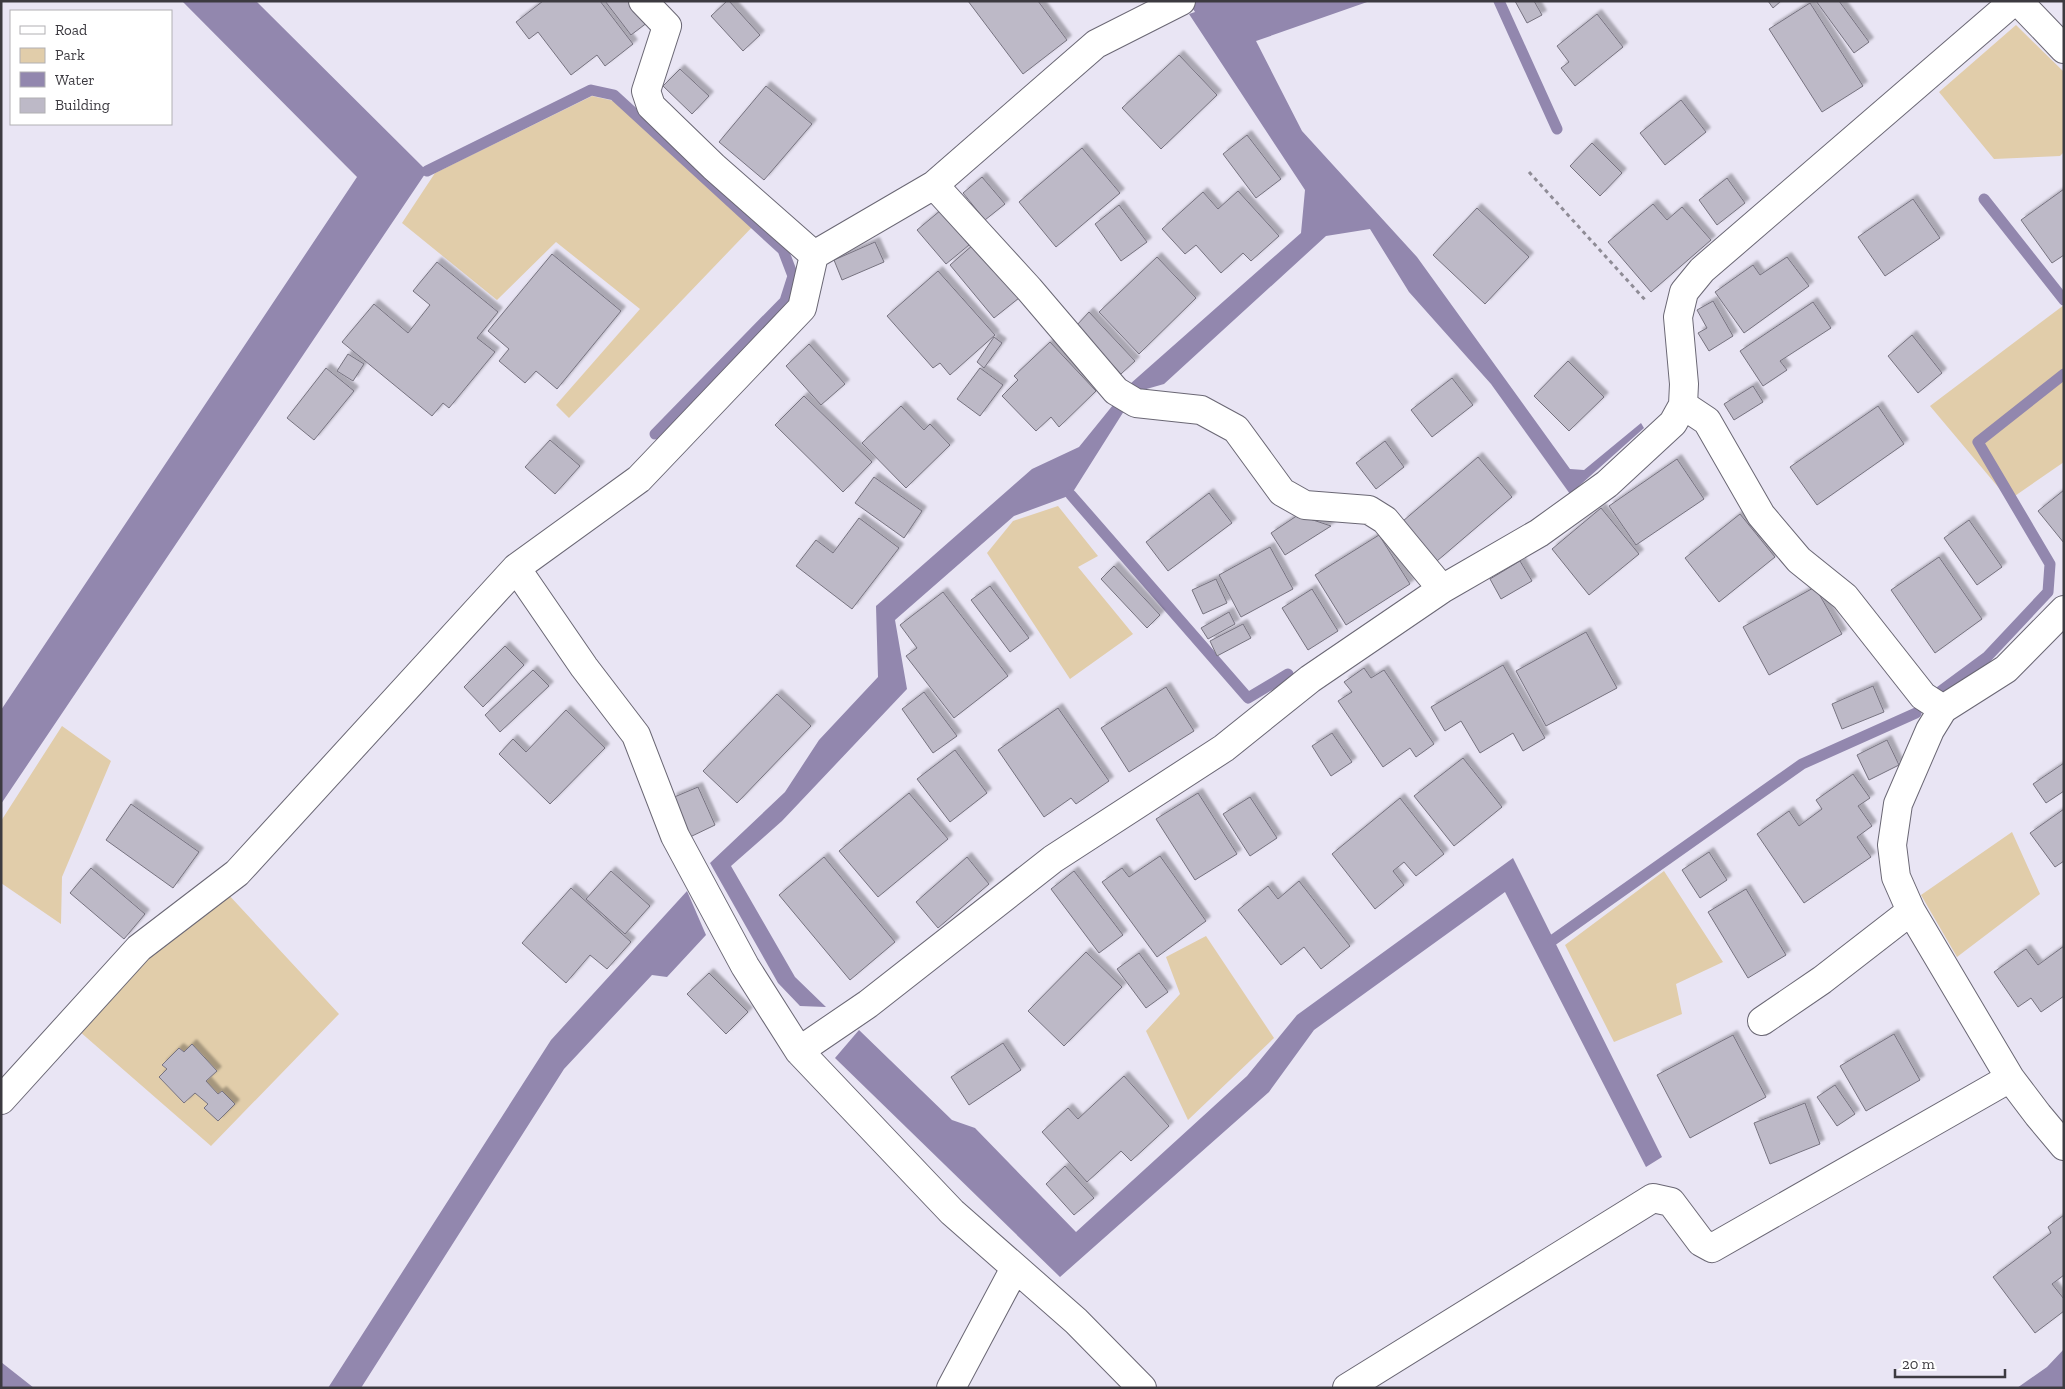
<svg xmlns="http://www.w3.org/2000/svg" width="2065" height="1389" font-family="'Zilla Slab',serif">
	<defs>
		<filter id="shadow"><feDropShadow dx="4.5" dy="-4.5" stdDeviation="1" flood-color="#0004"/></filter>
	</defs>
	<rect width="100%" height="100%" fill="#e9e5f4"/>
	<!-- green -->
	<path fill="#e1cdaa" d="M2016 25 2064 72V152L2060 156 1994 159 1939 92Z
		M592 96 632 105 757 222 569 418 556 405 640 309 556 242 497 300 402 223 435 173Z
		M2064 305V462L2009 500 1930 406Z
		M1058 506 1098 556 1078 567 1133 634 1070 679 987 553 1013 521Z
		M62 726 111 761 62 877 61 924 1 883V821Z
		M2012 832 2040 894 1957 957 1921 895Z
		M1664 871 1723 962 1676 984 1682 1014 1614 1042 1565 945Z
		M227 893 339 1014 211 1146 79 1031 145 960Z
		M1206 936 1274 1038 1188 1120 1146 1031 1180 994 1166 957Z"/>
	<!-- water -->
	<path fill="#9287ae" d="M182 1H256L427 171 1 804V710L357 177Z
		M1188 1H1370L1256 41 1302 131 1417 257 1570 469 1584 470 1641 423 1644 428 1570 494 1491 384 1409 292 1370 229 1326 236 1164 384 1136 392 1071 495 1014 516 895 620 907 689 782 821 731 866 795 977 826 1007 800 1006 778 983 710 863 785 792 819 740 878 677 876 606 1032 469 1079 447 1130 384 1301 233 1305 190 1189 14 1195 12Z
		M1513 858 1662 1157 1646 1167 1505 892 1314 1030 1269 1092 1060 1277 835 1058 859 1030 952 1120 975 1128 1076 1232 1247 1076 1297 1015Z
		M687 891 706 935 667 977 652 975 564 1069 361 1388H328L551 1040Z
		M2064 1349V1388H2017L2047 1367Z
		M1 1362 34 1388H1Z"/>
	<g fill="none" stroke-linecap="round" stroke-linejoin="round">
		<!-- stream -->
		<path stroke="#9287ae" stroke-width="11" d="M1499 1 1557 129
			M427 171 591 90 614 95 783 250 793 276 785 301 655 434
			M1984 199 2064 300
			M1071 495 1248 698 1288 674
			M1941 691 1987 657 2048 592 2050 564 1978 442 2064 374
			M1553 940 1802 764 1916 713"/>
	</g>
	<!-- building -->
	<path fill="#bdb9c7" stroke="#777380" filter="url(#shadow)" d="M543 1H600L633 44 605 66 597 55 571 75 538 32 529 39 516 22Z
		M605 1H632L648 22 631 35Z
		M727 1H729L760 35 743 51 711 16Z
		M968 1H1038L1067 40 1023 74Z
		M1515 1H1534L1542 15 1527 23Z
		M1768 1H1781L1773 8Z
		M1816 1H1839L1869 42 1854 53Z
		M1810 3 1863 86 1822 112 1769 29Z
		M1597 14 1623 47 1575 86 1561 68 1569 62 1557 46Z
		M1179 55 1217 95 1161 149 1122 108Z
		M680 69 709 96 692 114 663 86Z
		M766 86 812 124 764 180 719 142Z
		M1681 100 1706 132 1665 165 1640 133Z
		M1247 135 1281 179 1256 198 1223 154Z
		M1592 143 1622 173 1600 196 1570 166Z
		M1082 148 1120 193 1056 247 1019 202Z
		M982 177 1005 204 985 220 963 193Z
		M1727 178 1745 203 1717 225 1699 200Z
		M2064 189V255L2052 263 2021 220Z
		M1238 191 1279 236 1251 261 1243 253 1221 273 1196 245 1185 254 1162 229 1203 192 1218 209Z
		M1913 199 1940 238 1885 276 1858 237Z
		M1653 204 1667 220 1682 207 1711 240 1651 292 1608 242Z
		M1119 205 1147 242 1121 261 1095 224Z
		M1477 208 1529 257 1485 304 1433 255Z
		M941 210 969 245 946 264 917 230Z
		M875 242 884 262 842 280 834 260Z
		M974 244 1019 298 994 318 950 265Z
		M552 254 621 311 557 389 536 371 525 383 499 361 509 349 488 331Z
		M1157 257 1196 298 1139 354 1099 312Z
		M1787 257 1809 286 1744 333 1715 292 1753 265 1760 275Z
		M437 262 498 312 477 338 495 352 449 408 443 403 432 416 342 342 374 304 408 333 430 305 413 291Z
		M938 271 995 335 950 375 940 363 933 368 887 316Z
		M1713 301 1733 336 1709 351 1698 333 1707 328 1697 310Z
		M1813 302 1831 328 1780 361 1787 370 1763 386 1740 351Z
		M1089 312 1135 361 1121 374 1076 326Z
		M1912 335 1942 373 1918 393 1888 356Z
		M994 337 1002 343 984 368 977 362Z
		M1050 342 1096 391 1059 427 1051 417 1036 431 1002 396 1018 380 1014 376Z
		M809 344 845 384 821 405 786 366Z
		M348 354 364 364 353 381 337 371Z
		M1568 361 1604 397 1569 431 1534 396Z
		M326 368 354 391 314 440 287 418Z
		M980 368 1003 385 980 416 957 399Z
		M1452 378 1473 405 1432 437 1411 410Z
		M1753 386 1763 402 1734 420 1724 404Z
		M804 396 872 462 843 492 775 425Z
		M901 406 924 430 930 424 950 445 906 488 862 443Z
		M1878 406 1904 444 1817 505 1790 467Z
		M550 440 580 466 555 494 525 467Z
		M1385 441 1404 467 1376 489 1356 463Z
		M1478 457 1512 497 1437 561 1403 521Z
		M1677 459 1704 499 1636 545 1609 506Z
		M874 477 922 511 904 538 855 503Z
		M2064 490V543L2038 511Z
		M1209 493 1232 523 1168 571 1146 542Z
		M1601 508 1639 554 1589 595 1552 549Z
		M1740 514 1775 557 1719 602 1685 558Z
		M1298 515 1331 526 1285 555 1271 533Z
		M859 518 899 548 852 609 796 566 816 540 833 553Z
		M1969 520 2002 567 1977 585 1944 538Z
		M1379 535 1410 584 1346 625 1315 575Z
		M1270 547 1293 589 1241 617 1219 575Z
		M1939 557 1982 619 1935 653 1891 590Z
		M1520 561 1532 581 1501 599 1490 579Z
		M1114 566 1160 615 1147 628 1101 579Z
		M1216 579 1227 603 1203 614 1192 590Z
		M990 586 1029 638 1010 652 971 600Z
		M1815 587 1842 634 1769 675 1743 627Z
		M1312 589 1338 631 1308 650 1282 608Z
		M943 592 1008 676 954 718 906 656 917 648 900 625Z
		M1229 612 1235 624 1208 639 1201 628Z
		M1243 624 1251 638 1217 656 1210 641Z
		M1586 632 1617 688 1546 726 1516 671Z
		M505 646 524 665 483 707 464 687Z
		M1503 665 1545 738 1523 751 1513 733 1480 753 1461 721 1445 731 1431 707Z
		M1364 668 1371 678 1384 670 1434 744 1416 757 1410 748 1383 767 1338 701 1352 692 1344 682Z
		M533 670 549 686 500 732 485 715Z
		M1873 686 1884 712 1842 729 1832 704Z
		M1166 687 1194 731 1129 772 1101 728Z
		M924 692 957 736 933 753 902 709Z
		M777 694 811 726 737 803 703 771Z
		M1058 708 1109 781 1076 804 1071 798 1044 817 998 750Z
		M566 710 605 748 550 804 499 754 513 739 526 752Z
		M1332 733 1352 762 1331 776 1312 746Z
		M1887 740 1899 765 1869 780 1857 755Z
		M955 750 987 793 950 822 917 779Z
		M1463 758 1502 807 1454 846 1414 796Z
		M2064 763V791L2046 803 2033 784Z
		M1853 774 1870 798 1858 806 1872 826 1857 837 1871 857 1804 903 1757 834 1789 811 1799 826 1822 809 1816 800Z
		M698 787 715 825 690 837 672 798Z
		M909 793 948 839 878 897 839 851Z
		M1198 793 1237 854 1195 880 1156 819Z
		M1250 797 1277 838 1250 856 1223 814Z
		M1400 798 1444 854 1416 876 1404 862 1393 871 1404 885 1375 909 1332 854Z
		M131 804 199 852 173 888 106 840Z
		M2064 809V861L2055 867 2030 833Z
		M1709 852 1727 880 1700 898 1682 870Z
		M1160 856 1206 921 1157 957 1102 882 1122 868 1129 877Z
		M824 857 895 942 850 980 779 895Z
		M967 857 989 884 938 928 916 902Z
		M91 868 145 914 124 939 70 893Z
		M611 871 650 906 625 934 586 899Z
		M1074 871 1123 935 1099 953 1051 889Z
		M1299 881 1350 946 1321 969 1304 947 1281 965 1238 910 1268 886 1278 899Z
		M571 888 631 942 607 969 590 955 566 983 522 943Z
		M1746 889 1786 955 1748 978 1708 912Z
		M2064 946V996L2041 1012 2031 998 2018 1007 1994 972 2026 949 2038 965Z
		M1086 952 1122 987 1064 1046 1028 1011Z
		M1139 953 1168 992 1146 1008 1117 969Z
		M709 973 748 1012 726 1034 687 994Z
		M1894 1034 1920 1080 1866 1111 1840 1066Z
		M1733 1035 1766 1097 1690 1138 1657 1075Z
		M1003 1043 1021 1070 969 1105 951 1077Z
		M192 1044 217 1071 206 1081 218 1094 222 1091 235 1104 218 1121 204 1108 208 1104 195 1093 184 1103 159 1077 167 1069 162 1065 179 1048 184 1052Z
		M1124 1076 1169 1126 1131 1161 1121 1151 1087 1182 1042 1132 1068 1108 1078 1119Z
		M1835 1085 1855 1114 1837 1126 1817 1097Z
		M1805 1103 1820 1144 1770 1164 1754 1123Z
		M1065 1166 1094 1198 1074 1215 1046 1184Z
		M2064 1215V1275L2052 1284 2064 1299V1311L2035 1333 1993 1277 2051 1233 2048 1227Z"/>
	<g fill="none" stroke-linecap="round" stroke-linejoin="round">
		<!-- minor casing -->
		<g stroke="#6a6774" stroke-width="30">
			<path id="minor" d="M643 1 667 26 646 91 651 106 714 167 814 255
				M2018 1 2064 49
				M934 185 1029 289 1116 391 1136 403 1201 410 1236 429 1282 492 1305 505 1369 510 1385 520 1442 589
				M1683 405 1707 421 1761 515 1799 560 1845 597 1923 696 1943 709
				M516 568 584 667 636 735 675 836 745 966 799 1051 952 1212 1076 1321 1142 1388
				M2064 610 2006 669 1943 709 1930 730 1898 804 1892 845 1896 877 1911 911 2010 1078 2038 1115 2064 1146
				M1762 1021 1822 980 1911 911
				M799 1051 868 1004 1053 859 1224 748 1310 679 1442 589 1539 533 1607 484 1673 423 1683 405 1684 384 1678 317 1684 292 1702 270 2014 1
				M1 1100 139 948 237 873 516 568 639 479 802 308 814 255 934 185 1096 44 1181 1
				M951 1388 1015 1268
				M1347 1388 1653 1198 1671 1202 1701 1242 1712 1248 2010 1078"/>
		</g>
		<!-- path -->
		<path stroke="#8f8c96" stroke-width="3" stroke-dasharray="4 4" stroke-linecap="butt" d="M1529 172 1647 302"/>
		<!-- minor -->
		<use href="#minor" stroke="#fff" stroke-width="28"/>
	</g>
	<!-- border -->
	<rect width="2065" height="1389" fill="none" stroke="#3c3a40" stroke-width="5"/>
	<!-- legend -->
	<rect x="10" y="10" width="162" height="115" fill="#ffffff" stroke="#b1b0b3"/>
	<rect x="20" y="26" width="25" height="8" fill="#ffffff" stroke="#b1b0b3"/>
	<text x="55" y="35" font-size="15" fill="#3c3a40">Road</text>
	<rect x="20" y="48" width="25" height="15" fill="#e1cdaa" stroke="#b1b0b3"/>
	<text x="55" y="60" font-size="15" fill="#3c3a40">Park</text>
	<rect x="20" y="72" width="25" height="15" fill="#9287ae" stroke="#b1b0b3"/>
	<text x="55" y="85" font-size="15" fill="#3c3a40">Water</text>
	<rect x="20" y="98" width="25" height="15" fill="#bdb9c7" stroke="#b1b0b3"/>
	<text x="55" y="110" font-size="15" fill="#3c3a40">Building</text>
	<!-- scale -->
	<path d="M1895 1369v8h110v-8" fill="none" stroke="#3c3a40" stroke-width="2.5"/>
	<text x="1902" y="1369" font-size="15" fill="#3c3a40" stroke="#ffffff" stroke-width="4" paint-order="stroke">20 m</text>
</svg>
